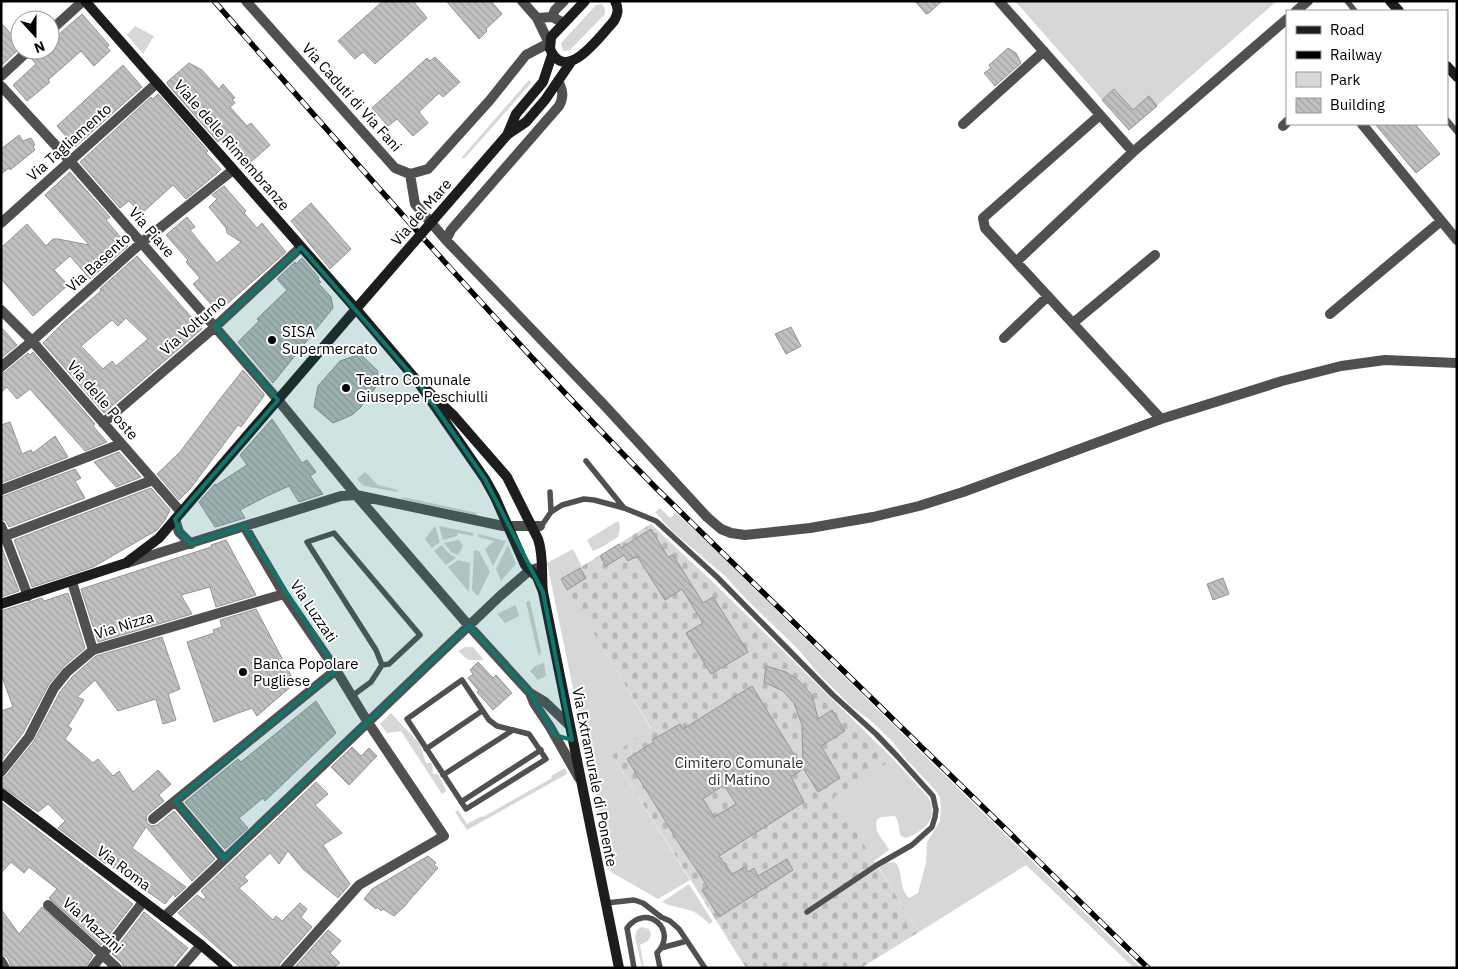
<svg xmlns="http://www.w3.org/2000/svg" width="1458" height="969" font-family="'IBM Plex Sans',sans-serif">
	<defs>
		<pattern id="cemetery-stones" width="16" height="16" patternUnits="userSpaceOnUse" patternTransform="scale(1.25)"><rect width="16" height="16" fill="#d7d7d7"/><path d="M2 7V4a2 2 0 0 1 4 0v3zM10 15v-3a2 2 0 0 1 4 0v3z" fill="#b7b7b7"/></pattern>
		<pattern id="building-back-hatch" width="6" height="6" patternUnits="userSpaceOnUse" patternTransform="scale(1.25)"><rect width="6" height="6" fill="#c0c0c0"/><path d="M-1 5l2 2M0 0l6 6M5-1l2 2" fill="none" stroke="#a3a3a3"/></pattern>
	</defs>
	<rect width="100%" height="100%" fill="#fff"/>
	<!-- green -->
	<path fill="#d7d7d7" d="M1015 1H1277L1129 130Z
		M602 4 605 9V14L570 50 563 51 561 43 596 5Z
		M135 26 154 36 143 54 127 35Z
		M529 80 532 82 464 159 462 157Z
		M365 472 378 485 398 490V492L364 486 357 479Z
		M403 497 477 513 476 515 402 499Z
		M660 508 670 518 676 513 707 542 1141 968H1134L1026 865 919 932 879 868 885 863 895 862C904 872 898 888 909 898L918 893 926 863 927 842 940 821 941 805 940 798 937 792 906 759 892 741 870 720 852 707 818 673 798 649 747 600 725 576 672 531 655 512Z
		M616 522H619L620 528 618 537 602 547 593 551 587 540Z
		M435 526 440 542 432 548 425 539Z
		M439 526 473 533V536L458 533 457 536 443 540Z
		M478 534 506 541 493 566 485 549 494 541 478 537Z
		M459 540 463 546 458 555 451 552 444 543Z
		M442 545 447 552 456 558 446 565 434 551Z
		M508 545 516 564 501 581 496 569Z
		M573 549 582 567 562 579 651 729 612 755 690 880 658 899 611 872 547 563Z
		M474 550 479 551 490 572 478 596 472 590Z
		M458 560 470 563 469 592 448 567Z
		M530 601 541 651 540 655 538 654 526 602Z
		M516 605 519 616 505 623 497 614Z
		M465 647H473L484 660H468L458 651Z
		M544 663 546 676 538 680 530 671 535 666Z
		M391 713 420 744 426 763H432L433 774H438L446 791 442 794 401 731 387 733 380 724Z
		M893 759 928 797C940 818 924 832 905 838L901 836C898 829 900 823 895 816L881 817 877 820C873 834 884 838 889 850L874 861 833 796Z
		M565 768 567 774 467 830 455 812 458 810 467 824 482 816 483 817 552 778 551 776Z
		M689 884 713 922 709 924C693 905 680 911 662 902Z
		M642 927 649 929 651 935 648 941 640 945 644 968H642L635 937 637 930Z"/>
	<!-- cemetery -->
	<path fill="url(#cemetery-stones)" d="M651 524 714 583 893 759 834 797 919 932 861 968H746L612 755 651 728 561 579Z"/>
	<!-- building -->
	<path fill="url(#building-back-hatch)" stroke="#949494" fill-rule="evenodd" d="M383 1H413L427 18 375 64 363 52 355 59 338 41Z
		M446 1H491L502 14 486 29 487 31 479 39Z
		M915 1H942L929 13 926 14Z
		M82 14 109 45 107 47 110 51 94 66 81 51 48 80 50 82 27 101 13 85 36 64 31 58 40 50H50V42Z
		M1 23 15 38 13 39 20 48 1 66Z
		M1008 48 1016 53 1021 63 995 86 984 73 991 68 989 65Z
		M435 57 460 82 443 97 439 93 419 112 428 123 413 136 397 119 388 126 372 108 427 58 430 61Z
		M189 63 202 70 219 89 223 84 235 98 232 99 235 103 230 107 247 126 251 123 270 145 251 162 226 135 218 142 168 85 167 82Z
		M123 65 142 87 75 147 57 126Z
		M1114 89 1133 110 1149 96 1157 106 1129 130 1102 100Z
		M158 94 208 151 206 153 221 169 215 175 186 199 173 185 141 214 129 201 120 208 80 162 151 97 153 99Z
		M1375 124H1415L1440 154 1416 173Z
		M19 135 23 141 31 138 35 145 33 147 35 150 10 170 9 168 1 174V149Z
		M70 172 110 217 106 220 128 246 90 279 70 256 54 270 68 285 33 316 1 279V248L27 224 46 246 53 239H58L89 245 45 195Z
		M224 186 246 211 244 213 257 228 262 223 286 252 218 312 193 284 200 278 186 262 188 260 166 235 187 217 195 227 190 230 217 263 241 242 227 233 226 228 209 207 217 199 212 195Z
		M311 203 351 249 330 269 291 221Z
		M137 256 202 329 104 413 43 343 64 322 101 291 100 289ZM126 318 148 339 116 366 112 361 103 369 81 346 112 320 118 326Z
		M302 258 319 278 318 279 321 282 318 283 331 297 333 308 273 383 238 342 259 321 257 319 287 290 277 279 295 262 296 264Z
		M1 327 17 345 1 358Z
		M791 327 801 346 786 354 775 334Z
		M33 352 95 424 93 426 107 442 85 451 30 389 17 399 7 387 1 392V374L5 372 28 353 30 355Z
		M360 354 378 371 376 387 360 408 352 415 333 423 314 407 318 386 340 361Z
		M243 370 264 394V396L241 427 238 425 190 489 179 500 157 474 180 452 220 399Z
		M272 419 302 463 307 460 316 472 310 476 323 494 299 502 289 486 267 496 240 510 245 518 215 527 199 502 215 484 216 485 247 465 240 455Z
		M10 422 22 454 31 450 33 453 55 436 68 457 1 483V425Z
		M119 452 141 477 116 487 94 462Z
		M75 469 81 478 75 481 85 498 9 527 6 521 1 519V497Z
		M151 488 170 510 165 520 157 530 93 567 32 587 14 540Z
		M651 529 668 557 673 555 703 603 713 597 748 652 711 674 686 633 703 623 682 589 665 600 637 556 628 561 624 555 606 566 600 556 619 544 621 548Z
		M226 540 256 595 216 607 210 587 181 595 192 614 98 642 81 589 211 547V545Z
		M1 546 19 591 1 597Z
		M580 568 586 578 567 590 561 579Z
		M1223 578 1229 594 1213 600 1207 584Z
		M68 593 85 648 63 667 49 684 23 733 1 761V711L13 707 1 674V611L42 598 44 601Z
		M256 609 295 683 257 716 252 708 214 722 187 642 214 633 213 630 222 627 220 620Z
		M162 637 180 689 168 694 176 720 163 724 156 699 118 711 95 680 77 697 84 700 68 726 72 729 65 739 93 763 98 759 113 776 119 771 133 792 158 770 171 784 159 795 164 801 148 814 146 817 147 823 151 826 157 825 174 811 215 859 192 881 146 827 132 848 186 887 175 897 174 893 165 904 107 863 106 864 58 828 65 821 48 804 38 812 1 786V779L6 776 34 741 60 692 72 677 96 656Z
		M478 662 493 678 496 675 512 693 493 710 477 692 479 691 468 678 473 674 470 670Z
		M766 666 786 672 798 680 812 695 818 719 832 710 845 731 821 746 840 778 818 792 803 768 802 725 794 703 783 691 764 682Z
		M752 686 803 769 791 777 804 802 719 856 732 874 745 867 748 872 754 868 758 876 787 859 793 870 719 917 702 890 708 887 682 848 627 759 654 742 652 740 680 724 683 729ZM724 785 736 804 714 817 703 799Z
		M316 701 336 733 265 801 263 798 239 818 248 828 225 849 185 802 238 759 241 762Z
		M352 747 361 756 369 748 377 756 349 785 331 767Z
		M316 782 328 794 315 805 342 833 323 845 350 884 338 898 303 869 288 851 279 864 270 853 244 877 248 881 239 888 273 920 276 916 282 921 300 903 307 909 301 917 312 927 280 963 278 968H241L178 913 197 895 204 900 206 897 201 891Z
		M1 802 133 904 101 945 49 898 57 889 29 867 24 873 11 862 1 873Z
		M428 856 436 863 434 865 438 868 407 903 406 905 394 916 383 909 381 911 377 907 376 909 364 899 372 889Z
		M42 907 93 955 85 968H12L7 957 1 954V909L19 934Z
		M144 912 188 948 171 968H124L122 963 112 954Z
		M328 930 341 941 330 953 340 963 333 968H294Z"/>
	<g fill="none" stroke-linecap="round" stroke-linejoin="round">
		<!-- lane -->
		<path stroke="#505050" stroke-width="5.5" d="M1347 1 1355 11
			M1447 120 1457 132
			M586 461 624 508
			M550 492 551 512
			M540 528 551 512 562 505 584 499 594 500 624 508 656 521 717 577 833 695 876 734 898 757 933 796 936 810 935 817 932 827 912 845 877 865 807 912
			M462 680 489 720 497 726 529 734 546 759 466 809 407 719Z
			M352 696 371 682 382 665 376 650 307 542 334 533 420 635 389 664 382 665
			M426 749 482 711
			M443 775 513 730
			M461 802 541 750
			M606 903 634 900 643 903 661 917 670 921 679 929 705 968
			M661 948 687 941
			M634 968 627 928C646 902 679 930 657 953L660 968"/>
		<!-- street -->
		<path stroke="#505050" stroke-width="10" d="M246 1 395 168 410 174 428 169 490 100 526 55 549 43 537 18 552 17 564 23
			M522 1 537 18
			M999 1 1133 152
			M1296 11 1308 1
			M552 17 555 10 564 1
			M50 31 83 1
			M1 76 29 50
			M1 86 70 161 215 327 278 400 356 495 469 626 530 693 545 702 569 725
			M1100 115 983 218 985 228 1161 419
			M963 124 1044 51
			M1362 124 1457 240
			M1283 126 1287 122
			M410 174 415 204 446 240 605 406 707 517 721 529 731 533 745 535 810 528 873 517 919 506 963 492 1161 419 1282 381 1341 366 1385 360 1457 363
			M1 223 157 83
			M446 240 451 230 559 106C564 97 563 90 558 81
			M1017 261 1133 152 1287 19
			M1 310 32 341 181 512
			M1330 314 1441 221
			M1073 323 1155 255
			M1004 338 1048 296
			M1 367 32 341 141 243 233 170
			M103 423 215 327 301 247
			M1 490 121 444
			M175 519 179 532 191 544
			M1 526 28 596
			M244 526 284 594 336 670 367 721 444 836 359 885 285 968
			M5 536 153 480
			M127 563 341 496 356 495 503 526H540
			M72 582 93 650
			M530 693 534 703 550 727 579 778
			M1 772 29 737 54 688 67 672 93 650 284 594
			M175 801 224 859
			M153 819 336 670
			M48 905 117 968
			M164 917 500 596 530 570 541 567
			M1 961 5 968
			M92 968 143 902
			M181 968 201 945"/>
		<!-- secondary -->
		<path stroke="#1d1d1d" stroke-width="10" d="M85 1 356 309 418 382
			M585 1 551 37 550 49C566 85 600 36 614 21 618 14 619 9 615 1
			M1390 1 1399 11
			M1447 66 1457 77
			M508 133 516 114 543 82 552 55
			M508 134 526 122 545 100 571 62
			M543 592 537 577 525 565 495 497 485 479 418 382 454 416 507 477 538 539C544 556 541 574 543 592L619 968
			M1 604 126 563 159 538 356 309
			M1 793 201 945 228 968"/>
		<!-- rail casing -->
		<g stroke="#000" stroke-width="5.5">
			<path id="rail" d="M214 1C359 166 503 332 657 489L1148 968"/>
		</g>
		<!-- rail -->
		<use href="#rail" stroke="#fff" stroke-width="4" stroke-dasharray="11" stroke-linecap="butt"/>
		<!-- secondary-bridge -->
		<path stroke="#1d1d1d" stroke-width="10" d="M356 309 508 134"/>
	</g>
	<!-- marked area -->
	<path fill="#0f766e" fill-opacity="0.2" stroke="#0f766e" stroke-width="4" stroke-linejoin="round" d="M301 247 418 382 485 479 543 592 572 740 555 735 530 693 469 626 224 859 175 801 336 670 244 526 191 544 179 532 175 519 278 400 215 327Z"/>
	<!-- markers -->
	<g fill="#000" stroke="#fff" stroke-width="2">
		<circle cx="272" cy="340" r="5"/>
		<circle cx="346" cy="388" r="5"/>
		<circle cx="243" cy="672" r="5"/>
	</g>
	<g text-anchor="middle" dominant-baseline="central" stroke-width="4" stroke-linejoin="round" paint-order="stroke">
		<!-- street labels -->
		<g font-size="15" fill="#000" stroke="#fff">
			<text transform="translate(352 97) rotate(48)">Via Caduti di Via Fani</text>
			<text transform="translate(69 142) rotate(-42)">Via Tagliamento</text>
			<text transform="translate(232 145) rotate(49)">Viale delle Rimembranze</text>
			<text transform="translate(421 212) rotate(-49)">Via del Mare</text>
			<text transform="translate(152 232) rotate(49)">Via Piave</text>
			<text transform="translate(98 262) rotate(-42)">Via Basento</text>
			<text transform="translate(193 325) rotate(-41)">Via Volturno</text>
			<text transform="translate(103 400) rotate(49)">Via delle Poste</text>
			<text transform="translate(314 611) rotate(56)">Via Luzzati</text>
			<text transform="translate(124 625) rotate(-17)">Via Nizza</text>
			<text transform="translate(595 777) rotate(79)">Via Extramurale di Ponente</text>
			<text transform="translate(124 868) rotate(37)">Via Roma</text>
			<text transform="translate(93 925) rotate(42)">Via Mazzini</text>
		</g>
		<!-- poi labels -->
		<g font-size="15" fill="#000" stroke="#fff" text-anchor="start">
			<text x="282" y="331">SISA<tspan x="282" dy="17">Supermercato</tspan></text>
			<text x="356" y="379">Teatro Comunale<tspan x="356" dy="17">Giuseppe Peschiulli</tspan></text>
			<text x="253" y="663">Banca Popolare<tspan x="253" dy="17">Pugliese</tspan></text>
		</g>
		<!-- park labels -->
		<g font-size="15" fill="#2e2e2e" stroke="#fff">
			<text x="739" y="762">Cimitero Comunale<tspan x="739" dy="17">di Matino</tspan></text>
		</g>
	</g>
	<!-- border -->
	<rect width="1458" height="969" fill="none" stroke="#000000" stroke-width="5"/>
	<!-- legend -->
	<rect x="1286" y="10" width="162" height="115" fill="#ffffff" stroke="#999999"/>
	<rect x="1296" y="26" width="25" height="8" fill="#1d1d1d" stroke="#999999"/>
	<text x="1330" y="35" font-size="15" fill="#000000">Road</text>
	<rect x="1296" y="51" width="25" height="8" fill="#000000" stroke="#999999"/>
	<text x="1330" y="60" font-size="15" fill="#000000">Railway</text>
	<rect x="1296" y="72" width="25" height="15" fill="#d7d7d7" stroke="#999999"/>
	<text x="1330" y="85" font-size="15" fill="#000000">Park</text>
	<rect x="1296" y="98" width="25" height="15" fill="url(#building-back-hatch)" stroke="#999999"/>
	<text x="1330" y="110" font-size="15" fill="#000000">Building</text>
	<!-- north arrow -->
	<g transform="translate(35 35) rotate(159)"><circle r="24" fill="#ffffff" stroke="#999999"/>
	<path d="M0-4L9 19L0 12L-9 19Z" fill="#000000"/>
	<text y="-8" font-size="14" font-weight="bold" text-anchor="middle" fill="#000000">N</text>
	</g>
</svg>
